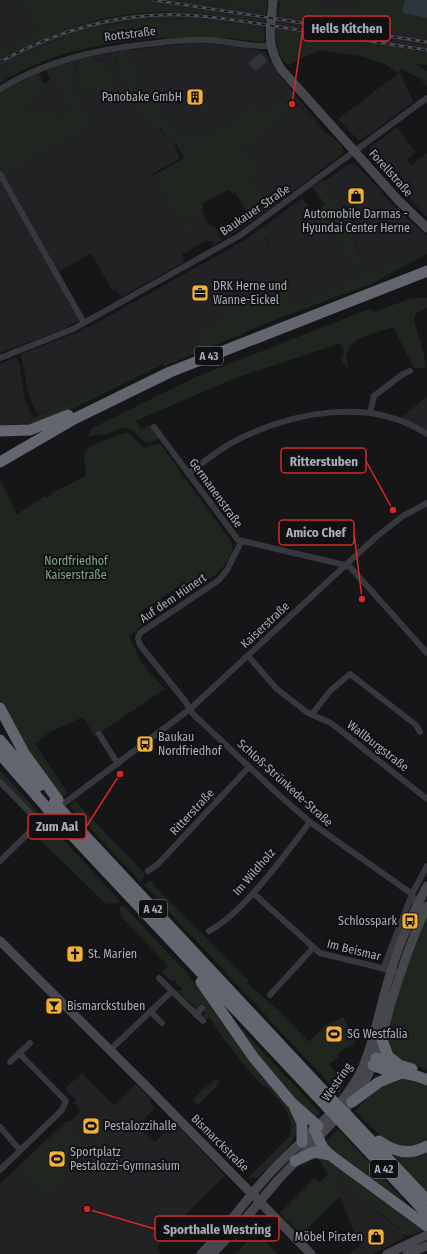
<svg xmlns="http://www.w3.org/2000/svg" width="427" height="1254" font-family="'Fira Sans Condensed',sans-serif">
	<rect width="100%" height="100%" fill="#161618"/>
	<!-- built -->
	<path fill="#222225" d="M0 0 27 6 37 31 0 49Z
		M135 0H187L266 12 265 19Z
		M288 0H427V26L354 14Z
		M176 12 265 23 264 30 175 19H154L111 24 90 29 47 44 0 72V59L26 45 66 29 110 18 135 14Z
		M276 14 427 35V52L274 28Z
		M197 43 229 45 265 52 280 76 301 102 292 109 283 98 265 112 257 101 215 133 202 130 183 140 143 88 134 70 117 56 115 63 158 127 170 141H173L176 144 174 146 180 158 152 174 187 236 192 234 189 231 192 230 188 218 192 216 195 217 203 213 210 226 214 225 222 240 215 244 213 241H205L185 253 181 252 184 262 121 297 116 288 112 290 91 253 59 272 0 168V130L37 87 49 81 65 63 82 58 77 64 75 73 79 87 87 94 104 90 106 93 118 87 104 62 96 57H87L126 50Z
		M400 72 413 102 369 135 368 134 359 141 338 119Z
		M299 105 339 150 336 154 338 157 272 207 252 181 262 174 278 195 244 148Z
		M397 127 416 152 406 160 411 165 427 153V217L370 155V147Z
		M350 163 358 166 396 208 427 236V250L363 275 364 267 352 232 359 228 324 182Z
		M0 179 79 320 64 329 0 353Z
		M302 198 361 276 295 303 266 225Z
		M264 235 273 253 287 291 253 305 251 299 223 311 226 317 196 334 201 343 172 356 170 359 116 378 39 414 35 410 28 392 21 354 81 331 86 326 88 328 245 240 246 242Z
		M16 358 20 367 25 401 35 420 16 425 0 423V364Z
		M427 397V431L400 418Z
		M82 1073 114 1105 136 1084 152 1100 150 1102 155 1108 137 1126 140 1127 155 1142 173 1125V1121L225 1176 178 1222 185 1230 180 1235 174 1229 157 1246 160 1254H0V1184L65 1122 72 1120 81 1111 74 1103 76 1100 65 1089Z
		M338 1179 400 1230 403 1236 406 1237 373 1254H348L360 1246 334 1183Z"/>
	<!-- green -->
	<path fill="#1e261f" d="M0 0H135L265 19V23C236 19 207 14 177 12 115 9 54 30 0 59V49L37 31 27 6Z
		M187 0H268L266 12Z
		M278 0H298L347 11 361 2V0H403L401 13 427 18V35L276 14 281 4 277 2Z
		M154 19 195 20 264 30 265 39 263 42H259C179 30 70 38 0 83V72C15 62 30 53 46 45 79 28 117 23 154 19Z
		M274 28 427 52V65L414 63 427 71V87L421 79 401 69 398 73 385 64 360 56 320 50 290 64H286L278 52Z
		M124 50 143 88 183 140 202 130 215 133 257 101 265 112 283 98 293 110 244 148 279 194 278 195 262 174 252 181 272 207 226 238 223 228 227 226 229 229 245 219 243 215 247 213 235 192 232 194 228 190 202 204 204 208 201 210 203 213 195 217 192 216 188 218 194 229 190 230 192 234 187 236 153 176 184 158 175 142 170 141 162 130 143 118 115 65 117 56Z
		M93 57 104 62 118 87 106 93 104 90 87 94C73 86 72 70 82 58Z
		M69 61 71 64C66 87 82 105 93 124L6 172 14 188 12 189 0 168V92L40 72 44 92 30 100 25 106 26 111 37 114 44 109 52 107 58 119 65 117 74 110 71 104 62 94 58 83 53 86 52 85 46 70Z
		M301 102 324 131 342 146 343 152 338 157 336 154 339 150 299 104Z
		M322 180 359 228 352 233 364 267V274L427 250V254L371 284 282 317 165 366 163 364 54 418 26 427 0 428V423L16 425 35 420 34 417 116 378 170 359 172 356 200 343 196 334 226 317 223 311 251 298 254 305 287 291 266 236 246 242 245 240 266 225 295 303 361 276 314 213 325 204 312 187Z
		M412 298H427V308L416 313 414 319C416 330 427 359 425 368H414L393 327C371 335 337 338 349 370L341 360 344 352 341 343 230 380 136 421 141 429 150 425 158 436 157 439 149 443C139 443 137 429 126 428 119 428 111 433 105 435L104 434 88 436 92 428 196 377 361 312 370 309 374 312Z
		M127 432 145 448 160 443 179 469 183 479 185 478 231 541 233 547C228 569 207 582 189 594L186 589 180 590 178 587 170 592 172 595 170 596 168 593 161 598 163 601 161 602 159 600 151 605 153 607 151 608 149 606 140 612 141 615 140 620 143 625 129 636 142 664 165 689 95 736 83 717 50 732 35 744 68 793 62 798 33 759 0 699V483H2L17 514 45 496 47 498 52 493 84 477C90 468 78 458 90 446Z
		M0 770 39 813 34 814 0 779Z
		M75 801 145 874 141 882 69 806Z
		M47 822 120 901 119 903 106 904 34 834Z
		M148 881H150L249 981 247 983 278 1010 309 1042 324 1026 343 1017 356 1042 337 1054 339 1057 329 1064 343 1080 340 1095 144 885Z
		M123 905 186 972 291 1109C294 1115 298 1122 297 1130 296 1144 267 1168 257 1178L247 1179 289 1137C299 1118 276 1098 265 1085L263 1086C243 1065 225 1042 209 1017L205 1021 200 1016V1013L203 1016 206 1013 203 1010H194L195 1007 179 992 178 994V991L182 990 181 986 177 987V982L173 980 172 982 162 972 168 966 119 914 120 907Z
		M427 917V1070L395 1058 386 1044V1034L400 981 424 918 426 919Z
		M229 1015 320 1113 313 1119 274 1079Z
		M405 1077 427 1084V1141C394 1160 375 1129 355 1111L379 1086Z
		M216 1078 219 1081 218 1085 199 1104 195 1103 194 1098Z
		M65 1124 89 1148 108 1130 111 1134 44 1197 19 1170Z
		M338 1129 412 1209 418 1213 332 1154 324 1143Z
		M427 1148V1192L391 1152Z
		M321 1154 425 1230C414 1234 408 1239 398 1232L400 1229 338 1179 334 1183 340 1196 301 1235 280 1213 315 1178 319 1183 328 1174 320 1161 316 1159 309 1161 303 1167 302 1166 310 1158Z
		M267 1221 272 1226 265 1233 266 1235 262 1239 278 1254H235L260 1229 264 1232 261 1228Z"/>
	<!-- water -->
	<path fill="#2c353c" d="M405 0H427V18L402 13Z
		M259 54 264 56 267 62 255 71 248 63Z"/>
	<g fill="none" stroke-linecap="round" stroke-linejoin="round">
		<!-- street -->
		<path stroke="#37383d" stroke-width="6" d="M0 89C46 61 94 50 147 44 166 42 187 39 207 40 228 41 249 47 270 46
			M0 174 84 323
			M0 358 73 329 239 236 427 98
			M370 413 374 396 403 374 410 371
			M154 427 238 540 345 565 351 568 427 653
			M188 474C203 462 218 450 235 441 292 412 370 396 427 434
			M241 542 227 570 219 580 140 633 138 638 140 645 185 701 193 714 279 795 310 822 412 894 416 907
			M248 656 277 689 308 713 331 723 427 799
			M312 714 331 690 350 674 416 725 420 732
			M99 734 118 764
			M0 782 39 822
			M0 861 43 819 190 709 376 537 403 516 427 503
			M148 871 158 864 249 767
			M253 893 320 953 394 971
			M209 931C242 915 287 852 310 822
			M383 969 412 894 427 866
			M159 978 172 991
			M270 995 313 948
			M151 1012 162 1023
			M196 1015 202 1008
			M110 1050 172 991 203 1021
			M10 1062 30 1043
			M0 1127 20 1150
			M0 1170 62 1110 66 1101 19 1053"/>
		<!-- secondary -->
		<path stroke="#45474d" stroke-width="9" d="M273 0C271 28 265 43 281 69L398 200 427 228
			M0 941 144 1084 311 1254
			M201 1254C226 1229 246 1199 270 1173 300 1140 341 1112 361 1071 374 1043 379 1011 388 981 397 948 411 916 427 886
			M212 1254 241 1224 278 1180 350 1104C374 1075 381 1039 391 1003 401 970 412 938 427 906
			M387 1254 427 1235
			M407 1254 427 1246"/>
		<!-- highway -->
		<path stroke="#63666e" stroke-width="11" d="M0 431 30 430 68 415
			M0 462 74 419 170 372 427 271
			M0 708 24 753 58 800
			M0 740 39 786
			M0 754 47 808
			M62 811 334 1102
			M55 817 328 1108
			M201 982 254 1058 291 1102 318 1126
			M382 1040 388 1056 398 1064
			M376 1058 412 1069
			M373 1065C390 1075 410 1071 427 1080
			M352 1102 379 1082 402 1073
			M295 1108 302 1123V1142
			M349 1117 427 1200
			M343 1124 427 1214
			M314 1129 323 1148 330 1155 427 1226
			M379 1141C394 1152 410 1156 427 1146
			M295 1161 314 1152 330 1155"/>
		<!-- rail casing -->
		<g stroke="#4a4c52" stroke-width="3">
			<path id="rail" d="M153 0 427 42
				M0 62C55 31 120 12 183 15 218 16 252 23 286 28 333 35 380 43 427 50"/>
		</g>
		<!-- rail -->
		<use href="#rail" stroke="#111113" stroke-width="1.5" stroke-dasharray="4.5" stroke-linecap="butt"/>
		<!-- highway-bridge -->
		<path stroke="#63666e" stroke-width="11" d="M54 803 62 811
			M47 808 55 817
			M334 1102 349 1117
			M328 1108 343 1124"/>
	</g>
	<!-- icons -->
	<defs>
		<g id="building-square" transform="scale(0.9)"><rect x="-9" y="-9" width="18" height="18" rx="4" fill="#f2b134" stroke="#111113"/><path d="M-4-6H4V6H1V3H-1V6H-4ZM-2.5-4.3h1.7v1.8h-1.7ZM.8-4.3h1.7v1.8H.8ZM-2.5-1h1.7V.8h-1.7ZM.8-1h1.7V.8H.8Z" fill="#111"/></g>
		<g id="shop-square" transform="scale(0.9)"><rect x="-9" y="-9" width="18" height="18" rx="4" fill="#f2b134" stroke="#111113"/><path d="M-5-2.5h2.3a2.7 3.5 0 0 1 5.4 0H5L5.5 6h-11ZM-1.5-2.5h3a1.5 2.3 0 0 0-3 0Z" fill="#111"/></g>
		<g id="office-square" transform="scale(0.9)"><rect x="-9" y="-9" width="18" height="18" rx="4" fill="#f2b134" stroke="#111113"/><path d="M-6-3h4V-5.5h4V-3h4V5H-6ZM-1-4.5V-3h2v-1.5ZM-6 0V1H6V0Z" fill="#111"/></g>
		<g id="bus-square" transform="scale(0.9)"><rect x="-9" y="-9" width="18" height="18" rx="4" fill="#f2b134" stroke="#111113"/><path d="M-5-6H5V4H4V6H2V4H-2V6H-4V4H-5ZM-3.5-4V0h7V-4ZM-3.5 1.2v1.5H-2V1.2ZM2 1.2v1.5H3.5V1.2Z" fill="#111"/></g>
		<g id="church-square" transform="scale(0.9)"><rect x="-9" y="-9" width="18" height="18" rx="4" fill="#f2b134" stroke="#111113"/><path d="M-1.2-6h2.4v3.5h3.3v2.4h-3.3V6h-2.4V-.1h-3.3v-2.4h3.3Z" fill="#111"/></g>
		<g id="bar-square" transform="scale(0.9)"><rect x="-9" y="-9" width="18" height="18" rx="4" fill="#f2b134" stroke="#111113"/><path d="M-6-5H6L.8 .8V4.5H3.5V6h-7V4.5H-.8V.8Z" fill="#111"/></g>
		<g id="stadium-square" transform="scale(0.9)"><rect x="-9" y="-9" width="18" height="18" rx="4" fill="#f2b134" stroke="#111113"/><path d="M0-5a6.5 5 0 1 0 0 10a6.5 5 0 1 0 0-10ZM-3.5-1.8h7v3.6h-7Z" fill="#111"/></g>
	</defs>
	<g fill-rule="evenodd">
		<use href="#building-square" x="195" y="97"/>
		<use href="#shop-square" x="356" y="196"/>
		<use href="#office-square" x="200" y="293"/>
		<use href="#bus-square" x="145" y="744"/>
		<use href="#bus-square" x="410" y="921"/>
		<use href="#church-square" x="75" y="954"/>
		<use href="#bar-square" x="54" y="1006"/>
		<use href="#stadium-square" x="334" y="1034"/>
		<use href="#stadium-square" x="91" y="1126"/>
		<use href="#stadium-square" x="57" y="1159"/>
		<use href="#shop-square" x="376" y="1237"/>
	</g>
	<g text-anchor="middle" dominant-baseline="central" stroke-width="4" stroke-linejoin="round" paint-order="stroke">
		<!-- shield labels -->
		<g fill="#111113" stroke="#7b7e86" stroke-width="1">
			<rect x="195" y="347" width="28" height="18" rx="3"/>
			<rect x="139" y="900" width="28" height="18" rx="3"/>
			<rect x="370" y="1160" width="28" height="18" rx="3"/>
		</g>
		<g font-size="11" font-weight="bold" fill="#a8adb8">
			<text x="209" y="356">A 43</text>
			<text x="153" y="909">A 42</text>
			<text x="384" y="1169">A 42</text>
		</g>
		<!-- street labels -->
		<g font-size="12" fill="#a8adb8" stroke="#111113">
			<text transform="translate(130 34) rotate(-7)">Rottstraße</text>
			<text transform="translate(391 173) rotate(48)">Forellstraße</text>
			<text transform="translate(255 210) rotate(-34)">Baukauer Straße</text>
			<text transform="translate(216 493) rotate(54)">Germanenstraße</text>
			<text transform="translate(173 598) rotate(-34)">Auf dem Hünert</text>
			<text transform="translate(265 625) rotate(-43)">Kaiserstraße</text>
			<text transform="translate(378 746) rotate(38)">Wallburgstraße</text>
			<text transform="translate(285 783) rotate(42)">Schloß-Strünkede-Straße</text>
			<text transform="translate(192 812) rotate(-47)">Ritterstraße</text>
			<text transform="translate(254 872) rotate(-49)">Im Wildholz</text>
			<text transform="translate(354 950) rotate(14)">Im Beismar</text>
			<text transform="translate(337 1082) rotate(-55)">Westring</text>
			<text transform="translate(220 1143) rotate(45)">Bismarckstraße</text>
		</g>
		<!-- poi labels -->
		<g font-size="12" fill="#a8adb8" stroke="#111113" text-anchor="start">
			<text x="182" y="97" text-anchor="end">Panobake GmbH</text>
			<text x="356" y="214" text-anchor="middle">Automobile Darmas -<tspan x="356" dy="14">Hyundai Center Herne</tspan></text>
			<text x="213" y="286">DRK Herne und<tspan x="213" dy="14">Wanne-Eickel</tspan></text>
			<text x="158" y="737">Baukau<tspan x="158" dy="14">Nordfriedhof</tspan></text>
			<text x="397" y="921" text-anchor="end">Schlosspark</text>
			<text x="88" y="954">St. Marien</text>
			<text x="67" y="1006">Bismarckstuben</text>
			<text x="347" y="1034">SG Westfalia</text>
			<text x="104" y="1126">Pestalozzihalle</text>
			<text x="70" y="1152">Sportplatz<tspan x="70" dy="14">Pestalozzi-Gymnasium</tspan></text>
			<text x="363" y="1237" text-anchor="end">Möbel Piraten</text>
		</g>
		<!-- park labels -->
		<g font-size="12" fill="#7fa381" stroke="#111113">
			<text x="76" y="561">Nordfriedhof<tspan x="76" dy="14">Kaiserstraße</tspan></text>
		</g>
	</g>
	<!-- callouts -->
	<path fill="none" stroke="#d62828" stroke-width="1.5" d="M292 104L303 28M393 510L366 461M362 599L354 533M120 774L86 827M87 1209L155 1229"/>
	<g fill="#d62828" stroke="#111113" stroke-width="1.5">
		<circle cx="292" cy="104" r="4"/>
		<circle cx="393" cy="510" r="4"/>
		<circle cx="362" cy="599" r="4"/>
		<circle cx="120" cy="774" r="4"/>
		<circle cx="87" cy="1209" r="4"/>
	</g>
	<g fill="#111113" stroke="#d62828" stroke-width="1.5">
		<rect x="303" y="16" width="87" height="25" rx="4"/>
		<rect x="281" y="448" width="85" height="25" rx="4"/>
		<rect x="279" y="520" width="75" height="25" rx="4"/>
		<rect x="28" y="814" width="58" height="25" rx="4"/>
		<rect x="155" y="1216" width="124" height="25" rx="4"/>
	</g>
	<g font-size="13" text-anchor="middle" font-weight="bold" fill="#a8adb8">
		<text x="347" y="33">Hells Kitchen</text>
		<text x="324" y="466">Ritterstuben</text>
		<text x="316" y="537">Amico Chef</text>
		<text x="57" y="831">Zum Aal</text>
		<text x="217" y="1234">Sporthalle Westring</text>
	</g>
</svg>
